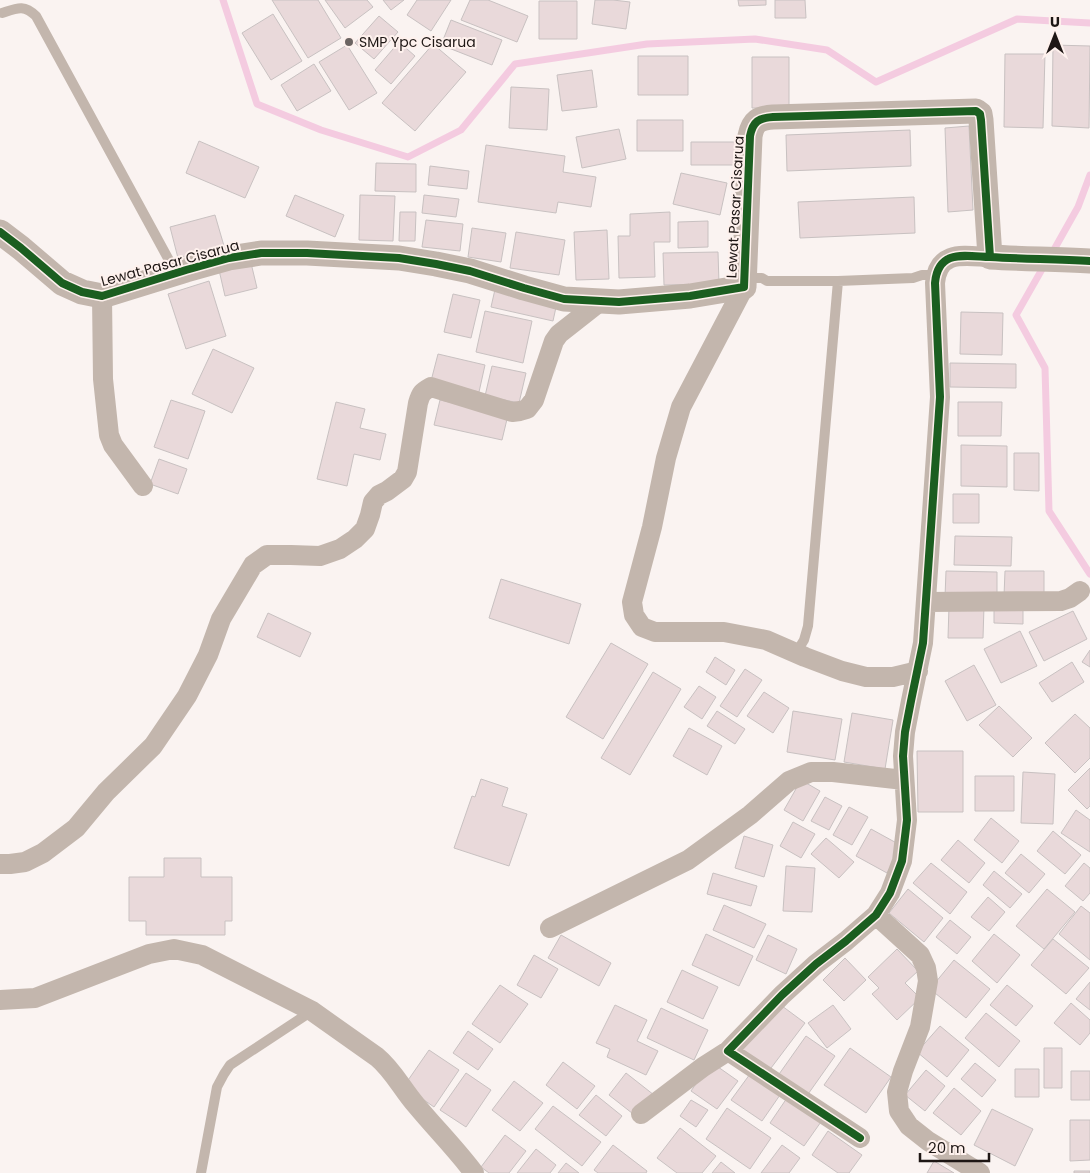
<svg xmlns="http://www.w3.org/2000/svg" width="1090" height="1173" font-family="Poppins,sans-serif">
	<rect width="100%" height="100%" fill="#faf3f1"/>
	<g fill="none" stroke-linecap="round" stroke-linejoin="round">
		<!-- stream -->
		<path stroke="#f4cbe0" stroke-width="7" d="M223 0 257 104 321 130 408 157 461 130 515 64 647 44 755 39 827 50 876 82 1017 19 1090 23
			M1051 255 1078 207 1090 175
			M1045 264 1016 315 1045 368 1049 511 1090 574"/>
	</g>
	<!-- building -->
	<path fill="#e9d9da" stroke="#c8c1c1" d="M272 0H318L341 38 308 58Z
		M325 0H367L373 7 345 28Z
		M383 0H404L391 10Z
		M417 0H451L431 31 407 15Z
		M470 0H488L528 16 517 42 461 20Z
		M595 0H613L630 2 626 29 592 24Z
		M738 0H766V5L739 6Z
		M775 0H805L806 18H775Z
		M539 1H577V39H539Z
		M273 14 302 61 271 80 242 33Z
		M379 16 398 32 374 59 355 43Z
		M451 20 502 40 492 65 441 45Z
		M399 42 415 56 391 84 375 70Z
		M433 44 466 72 415 131 382 103Z
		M347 45 377 93 349 110 319 62Z
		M1053 45 1090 46 1089 128 1052 126Z
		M1005 54H1045L1043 128 1004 127Z
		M638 56H688V95H638Z
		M752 57H789V108H752Z
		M314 64 331 91 297 111 281 85Z
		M592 70 597 107 562 111 557 75Z
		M511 87 549 89 547 130 509 128Z
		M637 120H683V151H637Z
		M969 126 973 210 948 212 945 128Z
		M619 129 626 159 582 168 576 137Z
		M910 130 911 166 787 171 786 135Z
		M199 141 259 167 245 198 186 173Z
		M691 142H737V165H691Z
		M486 145 565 156 563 172 596 177 591 207 558 202 556 213 478 202Z
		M376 163 416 164V192L375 191Z
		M430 166 469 171 467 189 428 185Z
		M681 173 727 183 720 215 673 204Z
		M295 195 344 215 335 237 286 216Z
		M360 195 395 196 393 241 359 240Z
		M424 195 459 199 456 217 422 213Z
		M914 197 915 233 800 238 798 202Z
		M400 212H416L415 241H399Z
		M670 212V242H654L655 277 619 278 618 236H630V214Z
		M215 215 224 246 178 258 170 227Z
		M426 220 463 224 460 251 422 247Z
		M708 221V247L678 248V222Z
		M472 228 506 233 501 262 468 257Z
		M607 230 609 279 576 280 574 232Z
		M516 232 565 240 559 275 510 268Z
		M718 252 719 284 664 285 663 253Z
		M251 263 257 288 225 296 219 270Z
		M209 281 226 336 186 349 168 294Z
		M496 285 558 298 553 321 491 307Z
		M453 294 480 300 471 338 444 332Z
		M485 311 532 321 523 363 476 352Z
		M961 312 1003 313 1002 355 960 354Z
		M213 349 254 368 232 413 192 394Z
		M438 354 485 365 479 392 431 381Z
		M950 363 1016 364V388L950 387Z
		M492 366 526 373 519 403 485 396Z
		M171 400 205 411 188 459 154 447Z
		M440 400 508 415 502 440 434 425Z
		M336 402 365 409 360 428 386 434 380 460 354 454 347 486 317 479Z
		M958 402H1002L1001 436H958Z
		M961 445 1007 446V487L961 486Z
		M1014 453H1039V491L1014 490Z
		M159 459 187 469 178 494 150 484Z
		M953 494H979V523H953Z
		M955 536 1012 537 1011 566 954 565Z
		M946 571 997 572V597H945Z
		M1005 571H1044V596H1004Z
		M501 579 581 604 569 644 489 618Z
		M994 605H1023V624L994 623Z
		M949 606H984L983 638H948Z
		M1073 611 1087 639 1044 661 1029 632Z
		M268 613 311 633 300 657 257 637Z
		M1020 631 1037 666 1001 683 984 649Z
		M611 643 648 664 603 739 566 717Z
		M1090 650V667L1082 662Z
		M715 657 735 670 726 685 706 672Z
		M1072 662 1084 682 1052 702 1039 683Z
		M974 665 996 705 967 721 945 681Z
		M745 669 762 680 737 717 720 706Z
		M653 672 681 689 630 775 601 758Z
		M699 686 716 697 702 719 684 707Z
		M764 692 789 708 773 733 747 716Z
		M999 706 1032 738 1013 757 979 725Z
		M717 711 745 729 735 744 707 726Z
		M793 711 842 719 835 760 787 752Z
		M852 713 893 720 885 769 844 762Z
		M1075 714 1090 728V758L1075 773 1045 743Z
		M689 728 722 746 707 775 673 756Z
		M917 751H963V812H918Z
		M1090 768V806L1087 809 1068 790Z
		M1023 772 1055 774 1053 824 1021 823Z
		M975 776H1014V811H975Z
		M481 779 508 788 502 806 527 814 509 866 454 848 472 796 475 797Z
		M801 780 820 791 803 821 784 810Z
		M825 797 842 806 829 830 811 821Z
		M849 807 868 817 852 845 833 835Z
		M1076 810 1090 820V852L1061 833Z
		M991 818 1019 841 1002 863 974 840Z
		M793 822 815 834 801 858 780 846Z
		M871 829 902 846 887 873 856 856Z
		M1053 831 1081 855 1065 874 1037 851Z
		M744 836 773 845 764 877 735 868Z
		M826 838 854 862 839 878 811 854Z
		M958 840 985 863 969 883 941 860Z
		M1021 854 1045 874 1029 893 1005 873Z
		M164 858H201V877H232V921H225V935H146V921H129V877H164Z
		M931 863 967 892 950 914 913 883Z
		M1084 863 1090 868V893L1083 901 1065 886Z
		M786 866 815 868 812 912 783 911Z
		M994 871 1022 894 1010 908 983 885Z
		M713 873 757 886 751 906 707 894Z
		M908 889 943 918 924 942 889 913Z
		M1047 889 1075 912 1044 949 1016 926Z
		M988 897 1005 912 989 931 971 917Z
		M724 905 766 924 754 948 713 930Z
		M1081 906 1090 913V960L1059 934Z
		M950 920 971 937 957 954 936 937Z
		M706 934 753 956 739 986 692 965Z
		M994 934 1020 955 997 983 972 961Z
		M561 935 611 963 599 986 548 958Z
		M768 935 797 949 786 974 756 960Z
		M1053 939 1089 968 1066 994 1031 965Z
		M897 949 918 971 905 983 920 998 897 1020 872 994 879 988 868 977Z
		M534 955 558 969 541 998 517 985Z
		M845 958 866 980 844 1001 823 980Z
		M954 960 990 989 966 1018 930 989Z
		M682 970 718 987 703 1019 667 1002Z
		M1090 982V1010L1076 999Z
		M500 985 528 1004 500 1043 472 1024Z
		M1007 985 1033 1006 1016 1026 990 1005Z
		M778 1003 805 1023 768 1072 740 1051Z
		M1071 1003 1090 1020V1033L1080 1045 1054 1023Z
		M615 1005 647 1020 637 1041 658 1051 646 1075 607 1057 610 1049 596 1043Z
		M833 1005 851 1029 827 1048 808 1023Z
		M661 1008 708 1030 694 1060 647 1038Z
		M986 1013 1020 1041 999 1067 965 1038Z
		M940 1026 969 1050 947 1077 917 1052Z
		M468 1031 493 1049 478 1070 453 1053Z
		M806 1036 835 1056 806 1097 777 1077Z
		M850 1048 891 1077 866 1113 824 1085Z
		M1044 1048H1062V1088H1044Z
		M429 1050 459 1070 434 1107 404 1086Z
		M563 1062 595 1086 577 1109 546 1085Z
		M711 1062 738 1081 717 1109 691 1091Z
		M975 1063 996 1080 982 1097 961 1079Z
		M1015 1069H1039V1097H1015Z
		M926 1070 945 1086 925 1111 905 1095Z
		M1071 1071H1090V1100H1071Z
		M466 1073 491 1090 466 1127 440 1110Z
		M626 1073 654 1095 637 1117 609 1095Z
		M750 1074 780 1095 762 1121 731 1100Z
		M514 1081 543 1103 520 1131 492 1110Z
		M954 1088 981 1111 961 1135 933 1113Z
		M596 1095 622 1116 606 1136 579 1115Z
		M789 1095 823 1119 804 1146 770 1123Z
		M691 1100 708 1110 696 1127 680 1116Z
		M553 1106 601 1142 582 1166 535 1129Z
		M727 1108 771 1138 750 1169 706 1139Z
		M992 1109 1033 1129 1015 1166 974 1145Z
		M1070 1120H1090V1160L1070 1161Z
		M680 1128 716 1156 702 1173H677L657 1158Z
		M828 1131 862 1155 849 1173H838L812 1155Z
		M505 1135 526 1151 509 1173H489L481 1167Z
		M613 1145 647 1171 646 1173H598L594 1170Z
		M782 1145 800 1158 789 1173H761Z
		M536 1149 556 1165 550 1173H517Z
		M934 1161 954 1173H927Z
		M721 1162 735 1173H712Z
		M566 1163 579 1173H558Z
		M1074 1171H1090V1173H1074Z"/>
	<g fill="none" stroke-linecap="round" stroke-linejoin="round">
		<!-- service -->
		<path stroke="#c3b6ad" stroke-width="10" d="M2 13C17 8 24 4 36 16L176 273
			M744 278H762L767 281H838L913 278 922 275H935
			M796 653 804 640 808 626 838 281
			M201 1173 217 1087 224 1074 230 1065 312 1011"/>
		<!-- minor -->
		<path stroke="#c3b6ad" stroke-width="20" d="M744 287 681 407 666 458 652 527 632 602 634 615 642 627 655 632H724L766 640 805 657 842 671 866 677H893L918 671
			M102 296 103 379 109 435 113 445 143 486
			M927 602 1061 601 1070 598 1080 591
			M0 864H10L25 862 43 853 76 828 106 792 153 746 187 696 208 655 221 619 253 565 267 555H291L320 556 340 549 355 539 365 529 370 515 373 502 379 495 387 491 403 479 407 472 418 403C421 393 422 392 431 387L512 412 520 411 527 409 534 400 554 341 559 334 601 301
			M876 915 920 955 926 968 928 981 920 1027 903 1071 897 1092 899 1111 909 1126 928 1141 980 1173
			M550 928 688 860 750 815 789 781 811 772H833L904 780
			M0 1000 35 998 149 954 174 949 202 955 312 1011 377 1057C393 1070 402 1089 416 1105 435 1128 456 1149 474 1173
			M641 1114 703 1067 728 1051
			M860 1138 728 1051 782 995 816 964 846 941 876 915 890 893 902 861 907 820 903 756 905 732 911 701 923 643 940 397 935 283C938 249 965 256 990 257"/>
		<!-- tertiary -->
		<path stroke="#c3b6ad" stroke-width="25" d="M0 232 21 248 62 283 82 292 102 296 186 270 229 258 261 253H307L399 258 436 264 470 271 524 288 564 299 619 302 690 296 744 287 750 136C753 121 759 118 773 117L976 111 980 114 981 120 990 257C1023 259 1057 259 1090 261"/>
		<!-- cycleway casing -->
		<g stroke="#fef1ed" stroke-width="11">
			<path id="cycleway" d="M0 232 21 248 62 283 82 292 102 296 186 270 229 258 261 253H307L399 258 436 264 470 271 524 288 564 299 619 302 690 296 744 287 750 136C753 121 759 118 773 117L976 111 980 114 981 120 990 257C1023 259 1057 259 1090 261
				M860 1138 728 1051 782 995 816 964 846 941 876 915 890 893 902 861 907 820 903 756 905 732 911 701 923 643 940 397 935 283C938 249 965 256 990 257"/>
		</g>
		<!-- cycleway -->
		<use href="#cycleway" stroke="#1b5e20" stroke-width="8"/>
	</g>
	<!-- markers -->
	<circle fill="#6b6462" stroke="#fef1ed" stroke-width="2" cx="349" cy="42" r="5"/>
	<g text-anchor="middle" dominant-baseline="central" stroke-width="4" stroke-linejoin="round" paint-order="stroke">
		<!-- poi labels -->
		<g font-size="14" fill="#1e1715" stroke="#fef1ed" text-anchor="start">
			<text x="359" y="42">SMP Ypc Cisarua</text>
		</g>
		<!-- street labels -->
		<g font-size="14" fill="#1e1715" stroke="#fef1ed">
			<text transform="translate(735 207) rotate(-87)">Lewat Pasar Cisarua</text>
			<text transform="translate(170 263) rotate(-15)">Lewat Pasar Cisarua</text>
		</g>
	</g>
	<!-- north arrow -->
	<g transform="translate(1055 35)" stroke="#fef1ed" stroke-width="4" paint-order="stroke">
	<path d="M0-4L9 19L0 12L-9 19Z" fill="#1e1715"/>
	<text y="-8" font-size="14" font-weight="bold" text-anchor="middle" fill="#1e1715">U</text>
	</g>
	<!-- scale -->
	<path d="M920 1153v8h69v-8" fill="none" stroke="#1e1715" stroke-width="2.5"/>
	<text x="928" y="1153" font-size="15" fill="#1e1715" stroke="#fef1ed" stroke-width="4" paint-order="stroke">20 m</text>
</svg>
